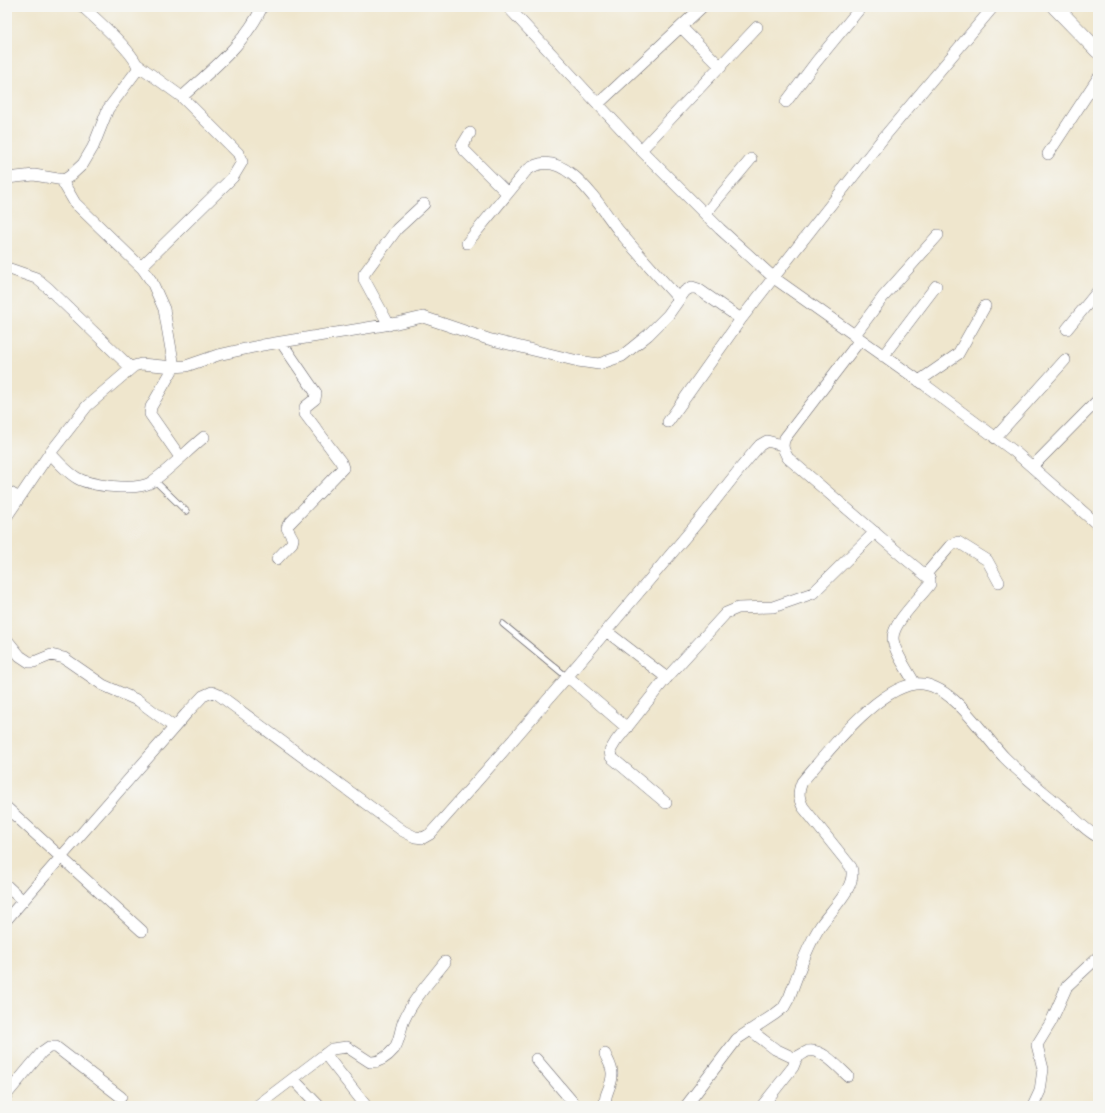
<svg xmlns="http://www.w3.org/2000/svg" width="1105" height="1113" font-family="'IM FELL English',serif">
	<rect width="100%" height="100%" fill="#f6f6f2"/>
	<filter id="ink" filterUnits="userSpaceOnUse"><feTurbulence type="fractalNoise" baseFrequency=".025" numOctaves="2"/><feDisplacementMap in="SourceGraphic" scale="8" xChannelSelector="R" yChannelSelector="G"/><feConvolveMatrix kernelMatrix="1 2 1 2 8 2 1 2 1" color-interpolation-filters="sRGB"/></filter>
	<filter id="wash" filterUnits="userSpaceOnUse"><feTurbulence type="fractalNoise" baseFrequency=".012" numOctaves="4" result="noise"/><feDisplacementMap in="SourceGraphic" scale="16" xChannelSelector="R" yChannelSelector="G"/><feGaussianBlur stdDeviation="0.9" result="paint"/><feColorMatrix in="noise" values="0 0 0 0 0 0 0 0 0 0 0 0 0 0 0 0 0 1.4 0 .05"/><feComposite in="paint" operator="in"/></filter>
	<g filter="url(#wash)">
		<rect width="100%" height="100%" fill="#efe6cd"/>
	</g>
	<g filter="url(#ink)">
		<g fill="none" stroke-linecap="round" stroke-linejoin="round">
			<!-- service casing -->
			<g stroke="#6a676e" stroke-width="7">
				<path id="service" d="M153 479 186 511
					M503 624 567 677"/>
			</g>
			<!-- minor casing -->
			<g stroke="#6a676e" stroke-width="12">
				<path id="minor" d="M508 7 637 146 720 229 774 278 925 385 1015 452 1098 525
					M681 27 721 67
					M138 65 182 97 238 153 242 162 233 177 141 267
					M182 97C211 70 245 44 262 7
					M786 102 816 62 861 7
					M598 104 702 7
					M470 133 462 146V148L507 193
					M641 150 757 27
					M1048 154 1098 78
					M7 178 34 175 64 180 70 176 83 164 93 147 108 109 138 69C137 55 95 18 83 7
					M61 179 75 203 143 269 152 282 164 309 174 367 151 407 150 414 180 457
					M705 214 751 159
					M467 243 526 171C563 141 600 207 619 231 638 254 659 277 679 299
					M7 268 36 278 48 288 131 368
					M389 325 364 279V274L397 229 424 204
					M1067 329 1098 291
					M854 336 883 297 938 235
					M860 340 785 438C781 446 784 451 788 458L901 555 930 579V584C921 597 893 622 893 638 893 651 909 672 915 684
					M883 356 936 286
					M919 381 958 354 985 306
					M668 422 741 319 884 137 993 7
					M995 438 1065 360
					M50 453C58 462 67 472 77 478 91 486 135 491 150 483 168 471 187 451 204 437
					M1032 467 1098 400
					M7 491 19 498
					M7 516 47 457 87 406 134 366 141 364 174 367 186 366 218 355 263 345 397 323 423 317 488 339 578 361 599 364 622 356 648 335 668 315 685 291 692 287 698 289 741 319
					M277 559 292 543 293 539 287 528 288 525 343 468 341 462 305 414V407L315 399 316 393 281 342
					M926 574 950 546 958 542 987 560 999 582
					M606 631 667 678
					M7 640 20 656 29 662H34L51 655 64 658 103 685 139 701 174 727
					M568 677 627 728
					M666 803 611 757 610 751 616 741 663 682 726 613 738 608 773 607 813 593 875 532
					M7 808 142 931
					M7 886 23 901
					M7 919 186 714 203 696 212 692 219 695 403 831 415 837 423 838 430 834C520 734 606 632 692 529 715 502 736 472 760 445L767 441 782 445
					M750 1030 775 1049 794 1058C799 1057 803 1053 808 1051 822 1048 839 1068 848 1076
					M325 1054 366 1106
					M605 1054C608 1061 613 1068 612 1075 612 1088 603 1093 606 1106
					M536 1059 576 1106
					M293 1079 319 1106
					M7 1094 42 1052 49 1047H56L121 1097
					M257 1106 332 1049 347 1047 370 1062C379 1063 388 1056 394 1049 400 1041 400 1029 404 1020 414 998 431 980 445 962
					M686 1106 737 1039 775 1014 784 1007 789 998C798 974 807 946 821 925 831 910 858 886 851 867L803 807C798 797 798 792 802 782 827 753 876 689 915 684 950 679 984 737 1005 758 1022 775 1040 789 1058 804 1071 814 1083 829 1098 837
					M762 1106 793 1067 797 1057
					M1033 1106 1040 1091 1043 1069 1037 1045 1051 1022 1067 986 1098 957"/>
			</g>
			<!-- secondary casing -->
			<g stroke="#6a676e" stroke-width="16">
				<path id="secondary" d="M1055 7 1098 51"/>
			</g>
			<!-- service -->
			<use href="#service" stroke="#fff" stroke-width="5.5"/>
			<!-- minor -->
			<use href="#minor" stroke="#fff" stroke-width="11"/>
			<!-- secondary -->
			<use href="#secondary" stroke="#fff" stroke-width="15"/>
		</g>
	</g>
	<!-- margin -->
	<rect width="1105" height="1113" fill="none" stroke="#f6f6f2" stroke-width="24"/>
</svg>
